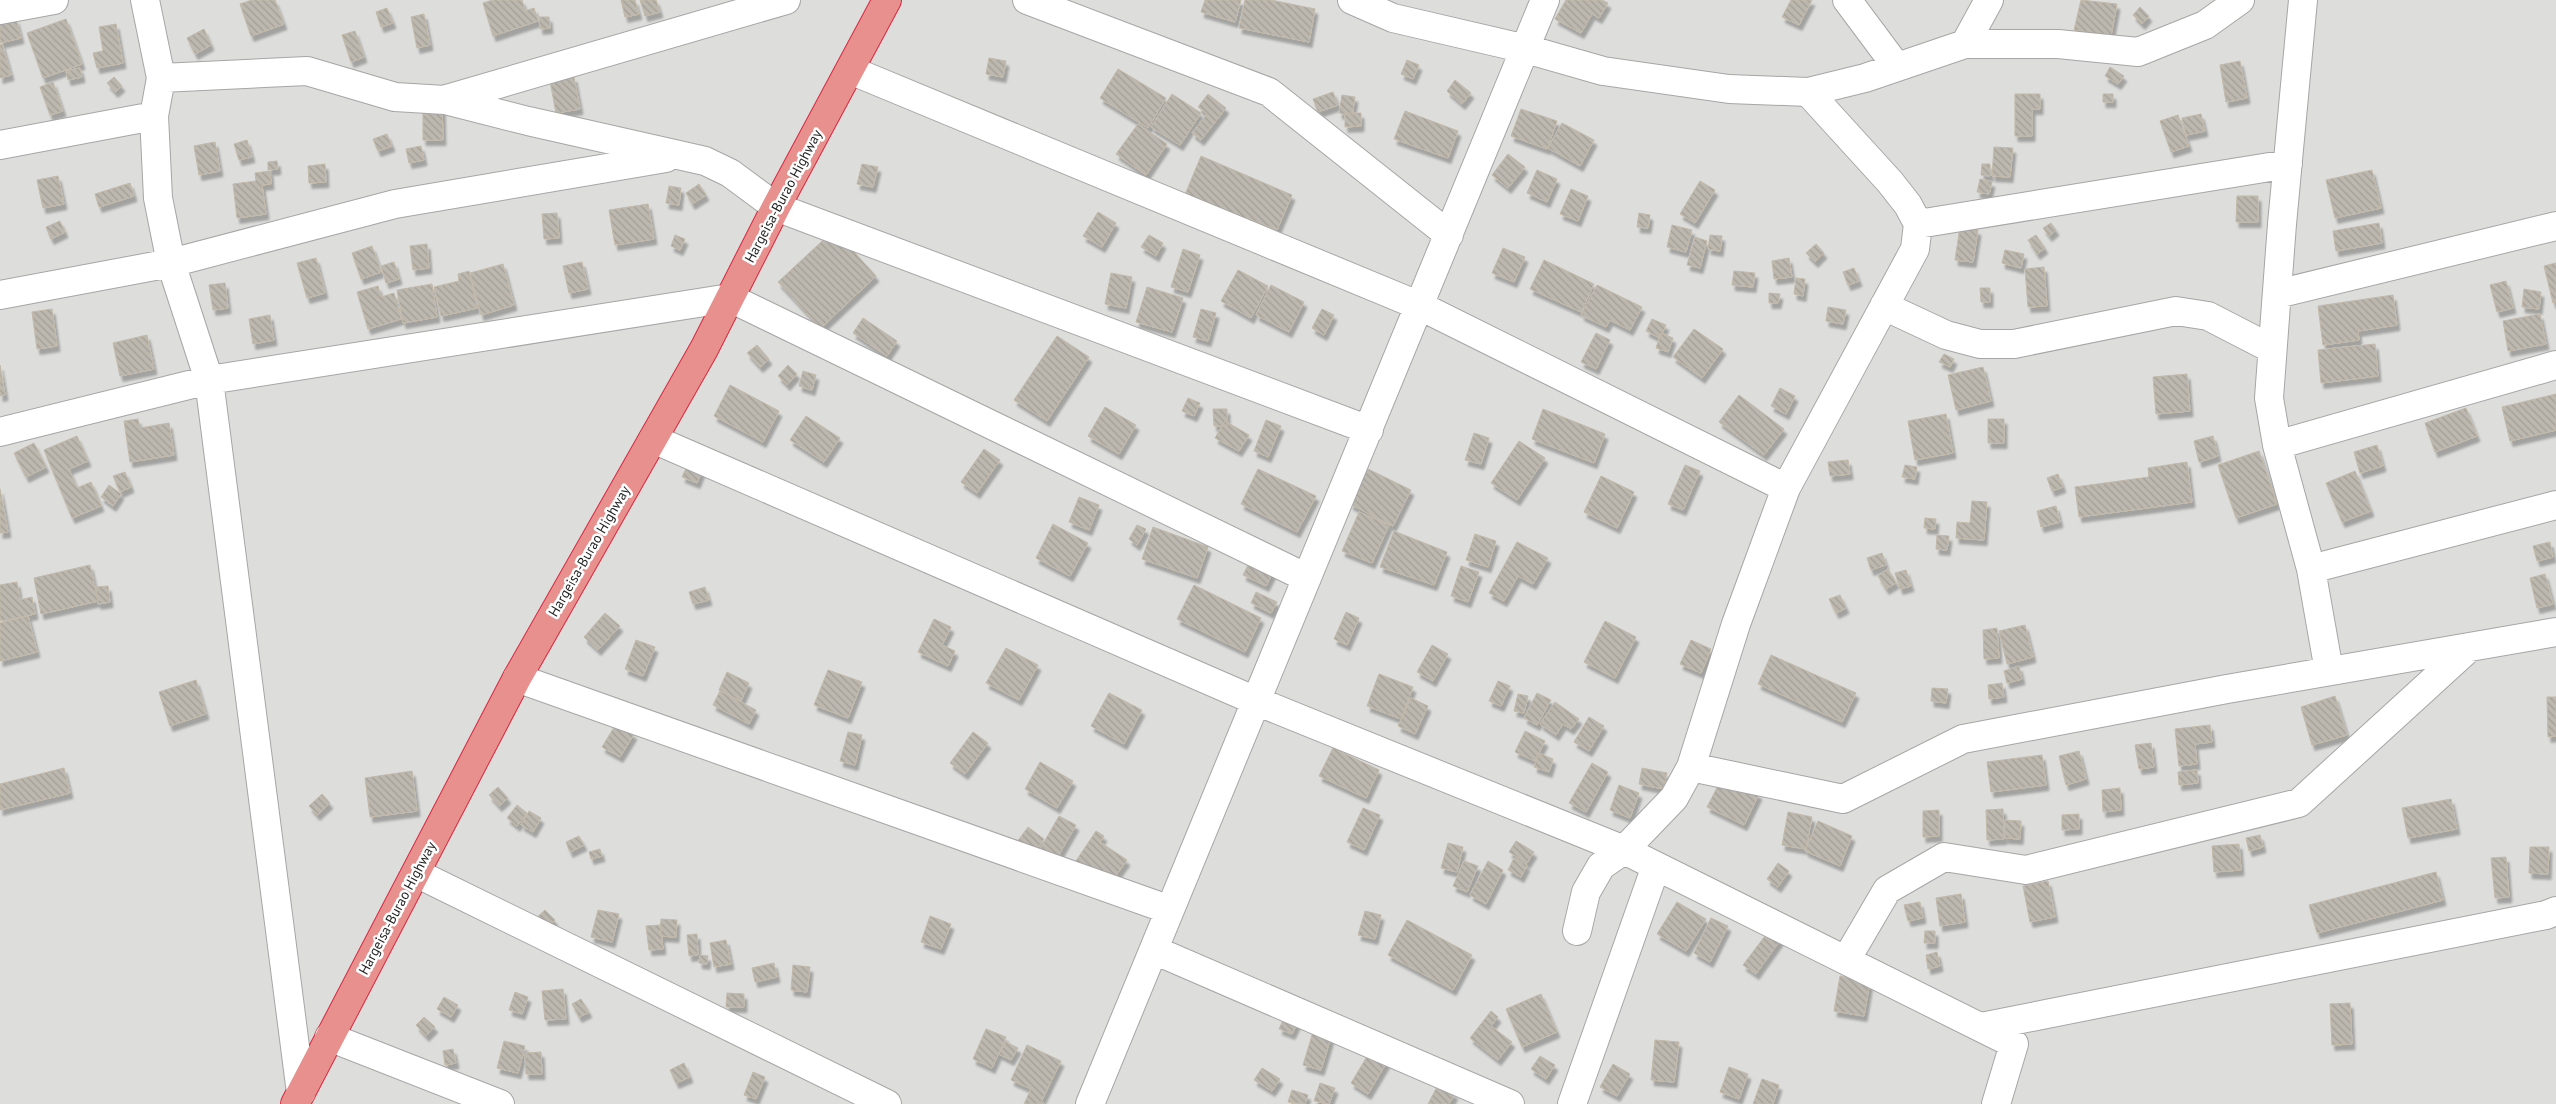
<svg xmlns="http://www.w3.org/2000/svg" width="2556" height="1104" font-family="'PT Sans',sans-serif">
	<defs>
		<pattern id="building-back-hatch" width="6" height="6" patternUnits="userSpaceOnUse" patternTransform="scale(1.25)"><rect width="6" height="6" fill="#bdb8af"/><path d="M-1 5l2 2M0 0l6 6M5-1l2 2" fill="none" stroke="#a29e96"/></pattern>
		<filter id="shadow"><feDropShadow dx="3" dy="5.5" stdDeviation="1" flood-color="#0004"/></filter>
	</defs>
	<rect width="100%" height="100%" fill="#f0efe6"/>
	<!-- residential -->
	<path fill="#dddddc" d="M0 0H2556V1104H0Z"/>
	<!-- building -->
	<path fill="url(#building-back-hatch)" stroke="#c2b9a8" filter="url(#shadow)" d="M252 0H275L284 24 251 36 240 4Z
		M493 0H522L525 11 534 8 538 21 493 36 483 3Z
		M621 0H635L639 14 625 17Z
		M640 0H656L660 12 645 16Z
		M1205 0H1241L1235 22 1201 12Z
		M1245 0H1271L1315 9 1309 42 1239 28Z
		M1566 0H1602L1608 3 1599 18 1592 14 1581 33 1555 19Z
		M1791 0H1812L1799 25 1782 17Z
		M2081 0 2117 4 2111 36 2074 30Z
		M2140 7 2149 16 2142 24 2133 15Z
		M387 8 393 23 381 27 376 12Z
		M424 14 430 45 417 48 411 17Z
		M539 17H549L550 28 540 29Z
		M16 19 21 38 0 43V23Z
		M66 19 82 64 43 78 27 33Z
		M116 24 123 63 97 68 93 53 103 51 99 27Z
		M204 29 211 45 195 54 187 38Z
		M355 31 364 57 351 62 342 35Z
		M2 44 11 75 0 78V45Z
		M989 58 1006 61 1003 77 986 74Z
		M1407 60 1419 65 1413 79 1401 74Z
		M2240 61 2247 98 2226 102 2220 65Z
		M2110 67 2124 76 2118 84 2105 76Z
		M80 68 82 77 68 80 66 71Z
		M1118 69 1166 98 1148 128 1100 98Z
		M114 77 122 86 115 92 107 83Z
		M574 77 580 109 556 113 550 81Z
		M1455 80 1471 93 1462 104 1447 91Z
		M53 82 63 111 50 115 40 87Z
		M1333 92 1338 105 1318 112 1313 99Z
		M1172 94 1201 113 1180 145 1151 127Z
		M1208 94 1226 108 1201 140 1192 133 1207 114 1198 107Z
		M2015 94H2040V109H2032V136H2015Z
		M2103 94H2113V102H2103Z
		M1342 95 1355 97 1352 116 1339 113Z
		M423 102H442L443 140H423Z
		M1521 109 1557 121 1547 149 1511 136Z
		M1405 111 1458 131 1448 158 1394 139Z
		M1345 113H1361V126L1345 127Z
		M2201 114 2205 131 2186 135 2182 118Z
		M2178 115 2189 146 2171 152 2160 121Z
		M1562 123 1594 140 1580 166 1548 148Z
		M1138 124 1167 144 1146 175 1116 154Z
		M387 134 392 146 378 151 373 139Z
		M247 140 252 157 239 160 234 144Z
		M215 142 220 171 199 175 194 146Z
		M421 146 424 160 409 163 406 149Z
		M1994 147 2013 148 2010 177 1992 176Z
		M1508 154 1525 167 1508 188 1492 175Z
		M1201 156 1292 195 1277 230 1245 217 1243 222 1184 197Z
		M277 161 278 169 268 170V162Z
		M325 164 326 182 309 183 308 166Z
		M862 164 878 167 873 187 857 184Z
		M1982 164H1990V176L1981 175Z
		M1537 170 1557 179 1547 202 1527 193Z
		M2372 170 2381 208 2335 218 2326 180Z
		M270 171 271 184 262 185 266 214 237 218 233 184 256 181 255 173Z
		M58 176 64 204 43 208 37 180Z
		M1980 179 1992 182 1989 194 1977 192Z
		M1700 181 1715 190 1695 223 1680 214Z
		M130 183 134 196 99 207 95 194Z
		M699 184 706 195 692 204 686 193Z
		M669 186 681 188 679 205 666 203Z
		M1571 189 1588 196 1578 221 1560 214Z
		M2237 196H2258V222H2236Z
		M648 204 654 239 615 245 609 210Z
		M1098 212 1116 223 1102 247 1083 236Z
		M557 213 559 238 544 239 542 214Z
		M1639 213 1650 215 1648 228 1637 227Z
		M60 221 65 232 51 239 46 227Z
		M2051 223 2056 230 2049 236 2043 228Z
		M2379 223 2382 243 2336 251 2333 231Z
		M1672 225 1692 230 1686 252 1667 247Z
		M1960 227 1978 230 1973 262 1955 260Z
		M834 230 876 276 821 328 778 282Z
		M675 235 685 239 680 250 671 246Z
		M1149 235 1163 243 1156 256 1141 247Z
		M1710 235 1722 236 1720 251 1708 249Z
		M2036 235 2045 248 2037 254 2028 240Z
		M1695 237 1707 241 1700 268 1687 265Z
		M427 244 429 268 413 270 410 246Z
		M1816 244 1824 253 1815 262 1806 253Z
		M372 246 381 272 361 279 352 253Z
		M1503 248 1525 257 1514 282 1492 273Z
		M1183 249 1200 255 1188 292 1171 287Z
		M2005 250 2024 254 2021 268 2002 263Z
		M316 258 325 293 307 298 297 263Z
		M1789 258 1792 277 1774 279 1772 261Z
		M1544 260 1594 284 1581 312 1530 289Z
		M394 262 399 279 386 283 381 266Z
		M582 262 588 289 569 293 563 266Z
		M2556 263V302L2553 303 2544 266Z
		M503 264 514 305 481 315 470 273Z
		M2044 267 2047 306 2028 307 2025 269Z
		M1854 268 1859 281 1848 285 1843 272Z
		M1238 270 1268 286 1251 318 1221 301Z
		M469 271 477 308 441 316 434 287 459 281 458 274Z
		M1734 271 1755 273 1753 287 1732 285Z
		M1111 273 1132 277 1126 308 1105 304Z
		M1796 278 1805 279 1803 296 1794 294Z
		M2506 281 2513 308 2497 312 2490 285Z
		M225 283 228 308 213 310 209 285Z
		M432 284 437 317 403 323 397 290Z
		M1271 285 1304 302 1289 332 1256 315Z
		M1597 285 1642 307 1630 330 1610 320 1606 327 1581 315Z
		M378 286 381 297 394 293 401 319 368 329 357 292Z
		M1147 287 1183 298 1172 332 1136 322Z
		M1980 288H1990V302H1981Z
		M2524 289 2541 292 2539 309 2522 307Z
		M1769 293 1780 294 1778 303H1769Z
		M2393 295 2397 325 2358 331 2359 340 2323 345 2318 306Z
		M1828 307 1846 310 1843 324 1826 321Z
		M52 309 57 346 37 349 32 312Z
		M1201 309 1216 313 1208 341 1193 337Z
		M1322 309 1334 315 1324 335 1312 328Z
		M2540 314 2546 344 2508 351 2503 321Z
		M270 315 274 340 253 344 249 319Z
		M863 318 897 341 887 356 853 333Z
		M1652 319 1666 325 1660 338 1646 331Z
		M1694 329 1723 349 1702 378 1673 357Z
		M1596 333 1610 340 1596 369 1581 362Z
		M1661 333 1673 338 1668 352 1656 348Z
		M147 335 154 369 120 376 113 343Z
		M1057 336 1089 357 1047 421 1014 400Z
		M2375 344 2378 376 2321 383 2318 350Z
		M757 345 769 359 760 367 747 353Z
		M1944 354 1954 359 1950 367 1939 362Z
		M0 365 5 395 0 396Z
		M788 365 797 374 787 385 778 376Z
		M1983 367 1991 401 1956 410 1948 375Z
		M803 371 816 375 812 390 799 386Z
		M2187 374 2190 411 2156 414 2153 377Z
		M730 385 779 411 763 442 714 416Z
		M1780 388 1795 396 1786 414 1771 406Z
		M2556 394V430L2510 441 2502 407Z
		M1739 395 1784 429 1764 455 1719 422Z
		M1188 398 1200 403 1194 416 1182 411Z
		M1105 407 1136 425 1119 454 1088 436Z
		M2466 408 2477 436 2435 452 2425 423Z
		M1213 409H1227V426H1214Z
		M1543 409 1605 434 1594 463 1532 439Z
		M1946 414 1953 453 1915 460 1908 421Z
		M806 416 840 438 824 462 790 440Z
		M138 419 140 428 169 423 174 455 130 462 124 421Z
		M1988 419H2004V443H1988Z
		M1266 420 1281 426 1268 457 1254 451Z
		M1225 421 1249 435 1239 451 1215 438Z
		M1474 433 1489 438 1481 464 1465 460Z
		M77 436 88 461 69 469 77 488 91 482 101 506 72 518 44 450Z
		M2213 436 2218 456 2199 462 2194 441Z
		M1519 441 1545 458 1517 500 1491 483Z
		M34 443 46 467 26 477 14 453Z
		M2377 445 2383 466 2360 473 2354 452Z
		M984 449 1000 460 977 493 961 482Z
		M2259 451 2277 504 2236 518 2218 465Z
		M1848 460 1850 474 1830 476 1828 462Z
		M689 462 703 468 697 483 682 477Z
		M2187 462 2192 502 2079 517 2075 487 2149 477 2148 468Z
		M1685 465 1700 471 1683 510 1668 504Z
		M1905 465 1917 467 1915 479 1902 477Z
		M1258 469 1316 496 1297 532 1241 504Z
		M1368 469 1411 490 1393 526 1350 504Z
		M2355 471 2371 511 2342 522 2326 483Z
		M125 472 131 487 120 492 113 476Z
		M2058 474 2063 487 2052 491 2047 478Z
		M1601 476 1634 492 1617 528 1584 512Z
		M109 485 121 494 113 506 101 497Z
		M0 489 8 532 0 533Z
		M1079 497 1099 505 1089 530 1069 522Z
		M1972 501 1987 502 1984 540 1956 538 1957 522 1970 523Z
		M2056 506 2060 522 2041 527 2037 511Z
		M1359 512 1389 525 1372 563 1342 551Z
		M1925 518 1936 519 1935 529 1924 528Z
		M1053 524 1088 543 1070 576 1036 558Z
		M1137 525 1146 529 1137 545 1129 539Z
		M1153 527 1208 547 1197 578 1142 559Z
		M1394 531 1447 552 1434 585 1380 567Z
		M1475 534 1496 541 1488 567 1466 560Z
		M1937 535 1949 536 1947 550 1936 549Z
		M1517 542 1548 558 1533 584 1518 576 1504 601 1489 593Z
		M2550 542 2553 557 2537 561 2533 546Z
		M1882 553 1886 565 1871 570 1867 558Z
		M1251 559 1274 570 1266 586 1243 575Z
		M90 565 98 601 41 614 34 578Z
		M1461 566 1479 572 1468 602 1451 596Z
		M1888 569 1896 583 1886 589 1878 576Z
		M1906 570 1911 586 1900 589 1895 573Z
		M2545 574 2553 604 2537 608 2530 578Z
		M17 582 20 600 32 597 35 614 0 621V585Z
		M1194 585 1261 618 1245 652 1177 619Z
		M108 586 110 602 98 604 96 587Z
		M705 587 709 600 693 604 689 592Z
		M1256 592 1277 602 1271 613 1251 603Z
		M1840 595 1846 608 1836 613 1829 599Z
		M1346 612 1359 618 1347 645 1334 639Z
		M605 613 620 626 598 650 584 637Z
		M28 616 37 652 0 661V623Z
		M934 619 951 627 942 645 955 651 948 666 918 652Z
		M1605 621 1636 637 1615 678 1584 662Z
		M2025 625 2033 657 2007 664 1999 631Z
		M1997 628 1999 658 1984 659 1983 630Z
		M636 640 655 647 643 676 625 669Z
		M1691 640 1711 649 1701 673 1680 664Z
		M1432 645 1448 654 1433 681 1417 672Z
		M1006 648 1038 665 1019 700 986 683Z
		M1771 655 1856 693 1842 722 1758 684Z
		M2019 666 2022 679 2007 683 2004 671Z
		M828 670 862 682 848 718 814 705Z
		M727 672 749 683 741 701 719 690Z
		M1379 674 1413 687 1401 719 1367 706Z
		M196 680 206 714 170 726 159 692Z
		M1498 681 1510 686 1501 706 1489 701Z
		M2002 683 2004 697 1989 699 1988 685Z
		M1932 688 1948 689 1946 703 1931 701Z
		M720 691 756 710 749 724 713 705Z
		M1109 693 1142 710 1124 744 1091 726Z
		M1537 693 1551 700 1537 725 1524 718Z
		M1518 694 1528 696 1524 713 1514 711Z
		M2335 696 2347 735 2312 745 2301 707Z
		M2547 697H2556V736L2548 737Z
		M1411 698 1428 706 1415 734 1398 726Z
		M1555 702 1579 719 1571 729 1563 724 1556 735 1540 724Z
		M1589 717 1604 726 1589 751 1574 742Z
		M616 724 634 734 620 757 602 747Z
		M2210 725 2212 742 2195 744 2197 764 2179 766 2175 729Z
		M1525 731 1545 741 1535 761 1515 752Z
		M848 732 862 735 855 765 840 761Z
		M973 732 988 743 965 774 950 763Z
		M2151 743 2154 767 2139 769 2135 745Z
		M1333 748 1379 770 1366 798 1319 776Z
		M2079 751 2086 779 2066 785 2059 756Z
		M1539 753 1553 759 1549 772 1534 767Z
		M2042 755 2046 785 1991 792 1987 762Z
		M1040 762 1073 781 1057 808 1025 789Z
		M1592 763 1608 772 1586 812 1569 803Z
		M64 768 70 793 0 810V784Z
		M1642 768 1667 773 1663 789 1639 784Z
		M2197 770 2198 783 2179 785 2178 772Z
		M412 771 417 811 370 817 365 778Z
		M1723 776 1759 794 1744 825 1707 807Z
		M1619 785 1639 793 1630 818 1610 810Z
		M498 787 508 798 499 806 489 795Z
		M2120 788 2121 810 2103 812 2102 790Z
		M322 794 330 803 317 815 309 806Z
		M2451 799 2457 829 2408 838 2402 808Z
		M517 805 527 813 517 826 507 818Z
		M1363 808 1380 815 1364 850 1347 842Z
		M2003 809 2004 839 1987 840 1986 810Z
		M1939 810V836L1923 837V811Z
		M529 811 541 818 533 832 521 825Z
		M1788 812 1812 817 1806 849 1782 845Z
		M2079 814V829L2062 830V815Z
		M1059 816 1076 825 1057 858 1040 849Z
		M2005 820 2021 821 2020 839 2005 838Z
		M1818 821 1852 836 1840 866 1805 851Z
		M1028 827 1044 839 1033 855 1017 842Z
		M1096 831 1104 836 1100 842 1127 860 1110 884 1076 861Z
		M2260 835 2263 847 2249 851 2246 838Z
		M579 836 584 845 570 852 566 842Z
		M1516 841 1534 852 1527 863 1509 852Z
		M1448 843 1463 847 1457 872 1441 868Z
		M2239 844 2241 870 2214 872 2212 846Z
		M2530 847H2549L2548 874 2529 873Z
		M600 849 602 856 591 859 589 852Z
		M2506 857 2509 897 2495 898 2491 858Z
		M1514 858 1527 865 1521 877 1508 870Z
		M1464 861 1478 866 1467 892 1453 886Z
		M1488 861 1503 870 1486 904 1470 895Z
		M1778 863 1789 871 1778 887 1767 879Z
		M2436 872 2443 900 2317 933 2309 905Z
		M2048 881 2055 917 2030 922 2023 886Z
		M1961 894 1965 922 1940 926 1936 898Z
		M1677 902 1706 919 1686 951 1657 934Z
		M1920 902 1923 918 1908 921 1904 905Z
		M545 910 555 920 543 930 534 920Z
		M598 910 619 914 612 942 591 937Z
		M1365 911 1381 915 1375 939 1358 935Z
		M930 916 951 924 941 949 921 942Z
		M1711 918 1728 926 1710 962 1694 953Z
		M661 919 677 920 676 937 660 936Z
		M1407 920 1472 955 1453 990 1388 955Z
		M660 925 663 949 649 950 646 926Z
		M1771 928 1783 936 1756 974 1743 965Z
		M1925 931H1935V943H1924Z
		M697 934 698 955 689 956 687 935Z
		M726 940 731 964 714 967 710 943Z
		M1937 952 1940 966 1928 969 1926 955Z
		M700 955 708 956 707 964 699 963Z
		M774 963 777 977 755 982 752 968Z
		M793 965 810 967 807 992 791 990Z
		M1840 976 1870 981 1864 1016 1834 1011Z
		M563 989 566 1019 545 1020 542 991Z
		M515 992 528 997 522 1014 509 1010Z
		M727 993 744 994V1007H726Z
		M1541 994 1557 1032 1522 1047 1506 1009Z
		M444 997 458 1005 451 1017 437 1009Z
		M581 999 589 1012 579 1017 572 1004Z
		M1292 1001 1305 1007 1292 1034 1279 1029Z
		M2350 1003 2352 1044 2332 1045 2330 1004Z
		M1491 1011 1498 1017 1491 1026 1512 1042 1498 1060 1470 1038Z
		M424 1017 435 1027 426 1036 416 1025Z
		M986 1029 1006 1037 992 1068 973 1059Z
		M1313 1032 1331 1037 1321 1070 1303 1065Z
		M1655 1040 1679 1042 1674 1082 1651 1080Z
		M504 1041 525 1046 518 1073 497 1068Z
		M1006 1042 1018 1048 1011 1060 999 1054Z
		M1027 1045 1061 1061 1041 1102 1045 1104H1024L1031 1089 1011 1080Z
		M1374 1045 1391 1055 1368 1094 1351 1083Z
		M453 1049 456 1063 445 1065 443 1051Z
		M541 1052 542 1074H526L525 1053Z
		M1540 1056 1555 1065 1546 1079 1531 1069Z
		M684 1063 690 1077 676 1083 670 1070Z
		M1613 1064 1630 1074 1617 1096 1600 1087Z
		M1729 1067 1748 1074 1739 1099 1720 1092Z
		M1262 1068 1280 1079 1272 1091 1254 1080Z
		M753 1072 765 1077 756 1099 744 1095Z
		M1762 1079 1779 1085 1773 1104H1753Z
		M1320 1083 1335 1088 1329 1104 1314 1101Z
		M1438 1085 1455 1094 1449 1104H1428Z
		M1292 1090 1308 1095 1305 1104 1288 1102Z"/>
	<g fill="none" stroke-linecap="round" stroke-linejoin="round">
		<!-- minor casing -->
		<g stroke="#a6a6a6" stroke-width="30">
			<path id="minor" d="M145 0 161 78 154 116 158 198 171 263 209 380 301 1093
				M1027 0 1269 92 1449 235
				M1352 0 1393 18 1526 49 1603 71 1729 89 1808 92 1865 78 1965 44H2058L2138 52 2205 25 2240 0
				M1847 0 1897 67
				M2303 0 2282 224 2269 398 2277 445 2311 569 2556 505
				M0 10 54 0
				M1965 44 1989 0
				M850 70 1420 306 1786 488
				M161 78 307 71 395 97 445 100 528 121 705 161 730 173 776 207 1369 430
				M447 99 786 0
				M0 145 154 116
				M1918 224 2288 164
				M2277 294 2556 226
				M0 295 171 263 395 204 666 158
				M1884 306 1946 335 1980 344H2014L2176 311 2208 316 2272 349
				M0 432 209 380 730 298 1307 578
				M653 439 1256 701 1624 850 2014 1044 1996 1104
				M2277 445 2556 365
				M2311 569 2329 671
				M517 678 1170 910
				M1691 767 1843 799 1963 739 2227 689 2556 632
				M416 873 887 1104
				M1577 931 1586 892 1601 866 1624 850 1674 798 1691 767 1736 624 1786 488 1915 249 1918 224 1908 205 1890 182 1808 92
				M1154 950 1510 1104
				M1846 960 1887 890 1944 857 2026 870 2299 803 2470 647
				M1981 1027 2546 915 2556 911
				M329 1037 500 1104
				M1090 1104 1545 0
				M1572 1104 1656 866"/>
		</g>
		<!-- highway casing -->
		<g stroke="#db263e" stroke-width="30">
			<path id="highway" d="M295 1104 517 678 704 349 776 207 887 0"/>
		</g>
		<!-- minor -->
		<use href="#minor" stroke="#fff" stroke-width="28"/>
		<!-- highway -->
		<use href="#highway" stroke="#e7908e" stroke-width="28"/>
	</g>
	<g text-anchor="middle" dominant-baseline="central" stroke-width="5" stroke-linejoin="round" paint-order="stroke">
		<!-- street labels -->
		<g font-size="14" fill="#1f1f1f" stroke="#fff">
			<text transform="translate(783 196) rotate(-62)">Hargeisa-Burao Highway</text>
			<text transform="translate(589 551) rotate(-60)">Hargeisa-Burao Highway</text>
			<text transform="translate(397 908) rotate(-62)">Hargeisa-Burao Highway</text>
		</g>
	</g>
</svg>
